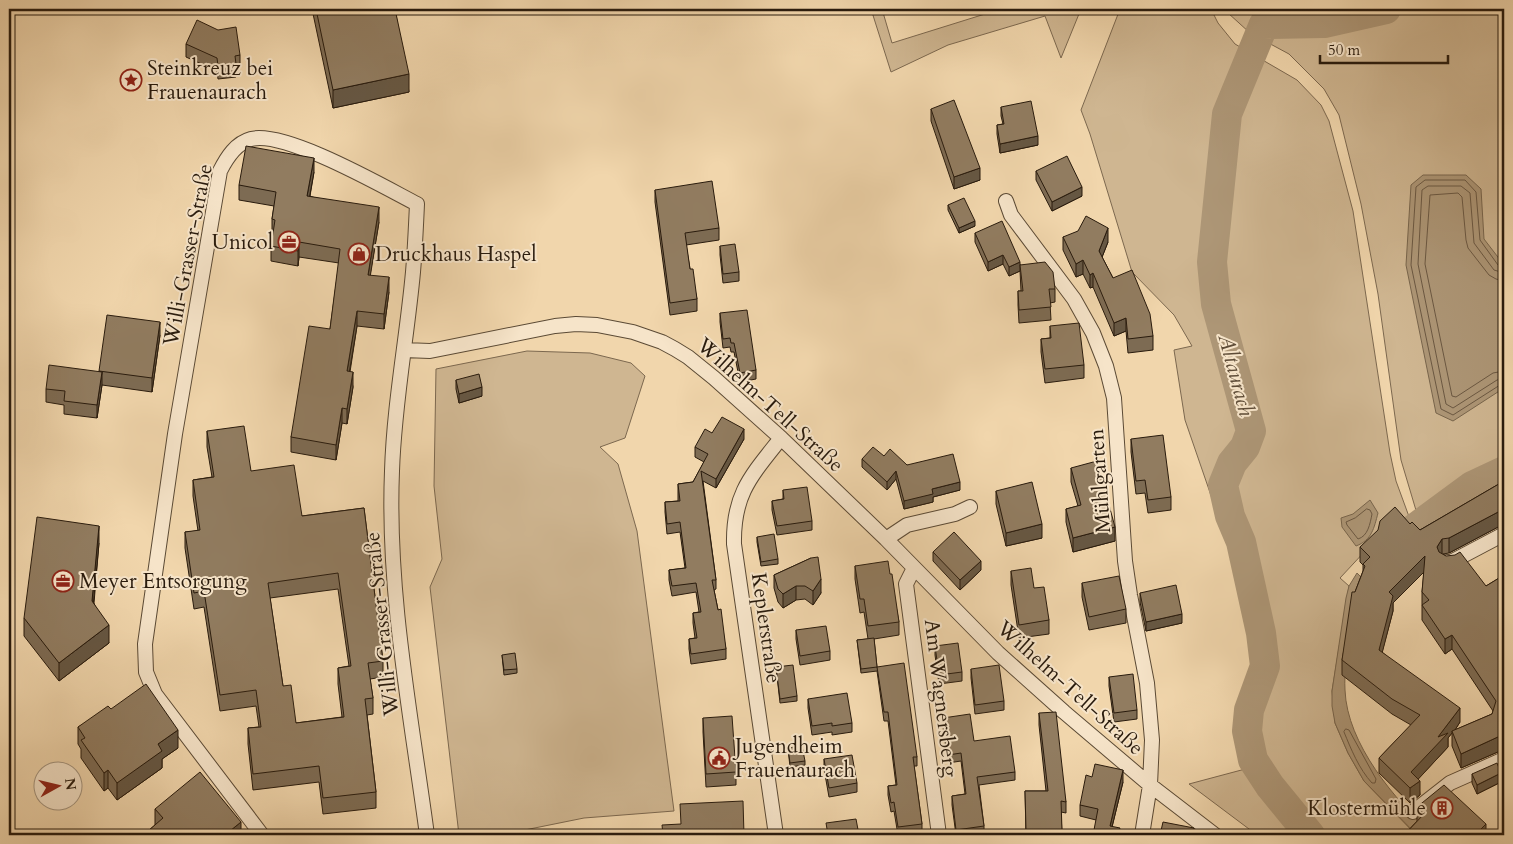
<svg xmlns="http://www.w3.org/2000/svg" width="1513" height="844" font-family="Cardo,serif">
	<rect width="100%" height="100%" fill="#f1d6ac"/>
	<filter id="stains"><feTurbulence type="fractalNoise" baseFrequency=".004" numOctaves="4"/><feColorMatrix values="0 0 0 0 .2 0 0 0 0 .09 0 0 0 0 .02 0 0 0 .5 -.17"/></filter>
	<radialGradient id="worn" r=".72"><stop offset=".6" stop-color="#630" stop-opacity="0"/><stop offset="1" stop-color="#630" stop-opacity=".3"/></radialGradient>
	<!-- green -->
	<path fill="#cfb691" stroke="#7c684f" d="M871 9H882L892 43 1001 9H1081L1061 58 1045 16 948 45 891 72Z
		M1120 9H1211L1218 23 1235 44 1297 80 1321 105 1329 121 1353 211 1390 453 1396 481 1411 522 1405 528 1395 519 1340 578 1349 586 1332 691 1335 723 1348 753 1364 781 1416 835H1257L1189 784 1249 768 1238 730V715L1256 662 1236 568 1185 420 1174 350 1192 346 1174 315 1132 272 1090 134 1081 110Z
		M1226 9H1504V466L1472 480 1418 517 1401 460 1378 294 1361 204 1339 115 1324 89 1289 54 1250 33 1228 13Z
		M527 351 590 353 631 363 645 376 625 438 600 447 618 464 637 531 674 811 584 818 500 835H459L430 587 442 559 434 486 436 369Z"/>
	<!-- water -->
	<path fill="#ad9676" stroke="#78654c" d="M1423 175H1466L1481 189 1484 239 1504 265V388L1453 421 1436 413 1406 265 1411 185Z
		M1504 466V476L1481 488 1424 528 1418 517 1472 480Z
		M1370 500 1378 513C1374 528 1372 540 1356 546L1342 527 1341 518 1353 514Z
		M1357 573 1365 581C1357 615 1343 655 1345 690 1347 744 1395 800 1433 835H1417L1364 781 1348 753 1335 723 1332 706V691L1346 598 1349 586Z"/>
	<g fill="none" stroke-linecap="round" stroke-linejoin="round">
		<!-- shore -->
		<path stroke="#6b5842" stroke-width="1" d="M1504 267 1498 265 1480 240 1476 192 1465 180H1425L1416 187 1411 265 1441 409 1453 415 1500 385H1504
			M1504 273 1494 270 1474 243 1470 193 1461 186H1428L1422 190 1418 264 1446 404 1453 408 1497 380 1504 378
			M1504 281 1496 279 1489 275 1468 248 1466 240 1462 197 1458 193 1430 195 1425 264 1452 396 1456 397 1493 373 1504 371
			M1367 509 1370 510 1372 514C1370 524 1368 536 1358 539L1347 525 1346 522 1355 518Z
			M1346 729 1349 730 1376 779 1375 783H1372C1359 769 1351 749 1344 732Z"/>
		<!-- stream -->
		<path stroke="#78654c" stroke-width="5" d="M1264 24 1270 9"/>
		<!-- river -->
		<path stroke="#ad9676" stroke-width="30" d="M1411 531 1472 486 1504 471
			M1310 835 1270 786 1253 760 1247 731 1249 710 1265 666 1261 633 1241 542 1230 516 1223 485 1232 463 1245 447 1251 431 1216 304 1212 262 1227 114 1264 24 1324 23 1386 9"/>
		<!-- minor casing -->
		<g stroke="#5b4a35" stroke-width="16">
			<path id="minor" d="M1006 201 1011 215 1074 299 1093 333 1106 366 1114 398 1125 561 1130 595 1147 683 1152 740 1150 785 1142 835
				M404 350 430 351 555 326 576 324 597 325 633 332 662 342 675 349 688 357 714 378 781 438 886 539 998 653 1064 712 1150 785 1215 835
				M886 539 907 525 955 514 970 507
				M1447 562H1451L1504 534
				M914 568 906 584 939 835
				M1413 812 1450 783 1504 759
				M262 835 155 694 146 672 145 644 175 434 220 171C227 157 236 143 251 139 285 130 384 187 417 204 416 226 415 249 413 272 407 338 394 404 392 471 387 593 411 715 427 835
				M776 835 734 544C733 494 751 476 781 438"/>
		</g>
		<!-- minor -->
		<use href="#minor" stroke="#f6e4c9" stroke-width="14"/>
	</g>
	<!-- wall -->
	<path fill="#7d6b53" stroke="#291b0d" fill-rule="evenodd" d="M312 9H395L409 92 333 108Z
		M186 44 240 55V68L236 69V77L218 79 217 71 186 57Z
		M1001 107 1038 145 1000 153 997 134V125L1003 124 1001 116Z
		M931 109 980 180 954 189 931 121Z
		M1036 171 1082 196 1052 211 1036 180Z
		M314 172 310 196 379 222 370 275 389 292 384 329 357 326 350 372 353 387 347 424 342 423 336 460 291 452V437L330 329 339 263 299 257 298 266 271 261V246L273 234H272V219L274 206 239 200V185Z
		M655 190 719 228V240L686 245 690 269 697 299V311L670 315 655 202Z
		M948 205 975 226 959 233 948 210Z
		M975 233 1055 289V302L1050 303 1051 320 1019 323 1018 305V291H1021L1020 271 1009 276 1003 264 988 271 975 242Z
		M1063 237 1108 242 1102 257 1113 278 1153 336V350L1128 353 1126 331 1114 336 1093 287 1090 288 1083 274 1076 277 1063 250Z
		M720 246 739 272V281L723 283 720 255Z
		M720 313 756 370V379L740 382 734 352H731L730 347 723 348 720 322Z
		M1050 326 1084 365V378L1045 383 1041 352V339L1050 338Z
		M160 335 152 392 102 385 97 418 64 414V405L46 402V389L99 372Z
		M456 380 482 396 459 403 456 389Z
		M207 431 251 471 302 516 364 508 383 661V677L370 679 373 698V714L367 715 376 792V808L323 814 319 782 253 790 248 744V728L259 727 256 706 220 711 204 607 194 609 185 548V532L198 531 193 496V480L212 477 207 447ZM338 589 349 666 338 668V684L342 717 296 723 283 686 270 598Z
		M712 433 744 439 716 488 703 481 716 580V589L714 590 726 649V659L691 664 689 649V639L695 638 693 623V613L699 612 696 592 672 596 669 580V570L685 568 680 532 667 534 665 512V502L678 501V484L693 482 704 462 695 457V447Z
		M1131 439 1171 497V510L1148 513 1145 493 1136 494 1131 452Z
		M884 456 907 465 960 490 933 497V502L904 509 896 479 887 490 862 467V459Z
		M1071 468 1115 541 1073 552 1066 522V509L1078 506 1071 482Z
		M1504 481V526H1500L1449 553 1443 554 1486 586 1504 575V751H1500L1461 768 1452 746V733L1448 738V747L1418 779 1420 795 1410 803 1379 773V758L1411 725 1392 714 1342 675V660L1355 592 1363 571V565L1360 562V547L1410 524 1420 530ZM1424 572 1422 592V620L1445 654 1452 649 1493 711 1492 714 1455 730 1460 722 1382 652 1393 611V603Z
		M783 490 812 521V530L777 535 772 510V501L783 499Z
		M996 491 1042 538 1006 546 996 504Z
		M757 537 778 559V564L761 566 757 542Z
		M99 543 94 603 109 643 59 681 24 636V618Z
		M933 552 981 570 960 590 933 561Z
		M811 558 821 593 813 605 805 599 796 600 783 608 778 602 774 588V575Z
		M855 566 890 574 899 622V635L874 639 877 667 917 757V766H914L922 824V833L898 835 894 811 891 812 888 795V786L896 785 888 721H884L877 671 861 673 857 640 868 639 864 612 860 613 855 579Z
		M1011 571 1034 588 1049 620V634L1019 638 1011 585Z
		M1082 583 1126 609V623L1089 630 1082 597Z
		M1140 593 1182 623 1146 631 1140 602Z
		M796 630 830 651V660L800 665 796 639Z
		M935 646 962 672V681L939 684 935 655Z
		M502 655 517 669V673L504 675Z
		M776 667 797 696V701L780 703Z
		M971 669 1004 701V710L975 714 971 678Z
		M1109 677 1137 710V719L1114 722 1109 686Z
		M808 699 852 723V732L832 735V732L812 735 808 708Z
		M111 709 178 748 162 759V768L117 800 108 788 104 791 81 758V749L78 744V727Z
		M1039 713 1066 802V813L1061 812 1062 835H1026L1025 791H1046L1039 725Z
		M703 718 736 772V785L706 787 703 732Z
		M943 718 1015 772V780L979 785 984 826V835H956L952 805V796L965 794 961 761 948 763 943 727Z
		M788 748 805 761V765L790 767Z
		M824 759 857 783V792L829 797 824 769Z
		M1472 774 1501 782 1477 794 1472 783Z
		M1123 782 1112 827 1120 835 1096 820 1080 816V805Z
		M1417 807 1486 835H1405V834L1417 821Z
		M155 809 241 835H148V831L155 825Z"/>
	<!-- shaded-wall -->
	<path fill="#665743" stroke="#291b0d" d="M409 74V92L333 108V90Z
		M1038 136V145L1000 153V144Z
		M314 158V172L307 211V196Z
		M980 168V180L954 189V177Z
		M1082 187V196L1052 211V202Z
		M379 207V222L368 290V275Z
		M975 221V226L959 233V228Z
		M1108 228V242L1099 265V251Z
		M299 242V257L298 266V251Z
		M1003 255V264L988 271V262Z
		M1083 260V274L1076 277V264Z
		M1020 262V271L1009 276V267Z
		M1093 273V287L1090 288V275Z
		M389 277V292L384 329V314Z
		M357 311V326L347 386V371Z
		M1126 318V331L1114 336V323Z
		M160 322V335L152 392V378Z
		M102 372V385L97 418V405Z
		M353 372V387L347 424V409Z
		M482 387V396L459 403V394Z
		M342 408V423L336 460V445Z
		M744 429V439L716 488V479Z
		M896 471V479L887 490V482Z
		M960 482V490L933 497V502L904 509V501L932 489Z
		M1500 511V526L1449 553V538Z
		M1042 524V538L1006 546V533Z
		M99 526V543L92 618V601Z
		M1115 527V541L1073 552V538Z
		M1442 539V554L1437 562V547Z
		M1425 556V571L1393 603V611L1379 665V650L1389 592Z
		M981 561V570L960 590V580Z
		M821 579V593L813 605V591Z
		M796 586V600L783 608V594Z
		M1182 614V623L1146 631V622Z
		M109 625V643L59 681V663Z
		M1452 635V649L1445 654V639Z
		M1504 659V673L1499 662Z
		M1460 708V722L1453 733 1452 731V733L1448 738V747L1411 787V772Z
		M178 730V748L162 759V768L117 800V783L158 744Z
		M1500 736V751L1461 768V754Z
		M108 770V788L104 791V773Z
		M1123 770V782L1110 835V826Z
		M1501 773V782L1477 794V785Z
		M1420 781V795L1410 803V788Z
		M241 822V835H225Z
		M1486 824V835H1475Z"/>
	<!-- building -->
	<path fill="#917c60" stroke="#291b0d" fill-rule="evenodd" d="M316 9H395L409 74 333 90Z
		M197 20 218 30 236 27 240 55 235 56 236 64 218 66 217 58 186 44Z
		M954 100 980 168 954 177 931 109Z
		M1031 101 1038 136 1000 144 997 125 1004 124 1001 107Z
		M246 146 314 158 307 196 379 207 368 275 389 277 384 314 357 311 347 371 353 372 347 409 342 408 336 445 291 437 309 326 330 329 340 249 299 242 298 251 271 246 275 220 272 219 276 192 239 185Z
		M1067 156 1082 187 1052 202 1036 171Z
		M712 181 719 228 685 233 690 269H693L697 299 670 303 655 190Z
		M964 198 975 221 959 228 948 205Z
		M1086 216 1108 228 1099 251 1113 278 1132 270 1150 314 1153 336 1128 339 1126 318 1114 323 1093 273 1090 275 1083 260 1076 264 1063 237 1078 231Z
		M1002 221 1020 262 1009 267 1003 255 988 262 975 233Z
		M735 244 739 272 723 274 720 246Z
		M1045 262 1053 272 1055 289H1049L1051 307 1019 310 1018 291H1023L1020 265Z
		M747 310 756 370 740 373 734 343H731L730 338 723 339 720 313Z
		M107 315 160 322 152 378 99 371Z
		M1079 323 1084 365 1045 369 1041 339 1051 338 1050 326Z
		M49 365 102 372 97 405 64 401 65 391 46 389Z
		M479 374 482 387 459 394 456 380Z
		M722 417 744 429 716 479 701 471 716 580H712L718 610 721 609 726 649 691 654 689 639 697 638 693 613 701 612 696 583 672 586 669 570 686 568 680 522 667 524 665 502 680 501 678 484 693 482 708 454 695 447 705 429 712 433Z
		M244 426 251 471 294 465 302 516 364 508 383 661 368 663 373 698 365 699 376 792 323 798 319 766 253 774 248 728 261 727 256 690 220 695 204 591 194 593 185 532 200 530 193 480 214 477 207 431ZM338 573 351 666 338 668 344 717 296 723 291 685 283 686 268 583Z
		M1163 435 1171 497 1148 500 1145 480 1136 481 1131 439Z
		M873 447 884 456 890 449 907 465 953 454 960 482 932 489 933 494 904 501 896 471 887 482 862 459Z
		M1097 461 1115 527 1073 538 1066 509 1081 505 1071 468Z
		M1504 481V511H1500L1449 538 1442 539 1437 547 1439 552 1446 556 1455 555 1460 552 1486 586 1504 575V659L1499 662 1504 670V736H1500L1461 754 1452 731 1492 714 1496 701 1452 635 1445 639 1422 605 1429 600 1422 592 1425 556 1389 592 1393 596 1379 650 1460 708 1438 737 1448 733 1411 772 1420 781 1410 788 1379 758 1420 715 1392 699 1342 660 1352 592H1355L1365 566 1363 564 1370 557 1360 547 1378 530 1380 521 1395 507 1410 524 1412 522 1420 530Z
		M1032 482 1042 524 1006 533 996 491Z
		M807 487 812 521 777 526 772 501 784 499 783 490Z
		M37 517 99 526 92 601 109 625 59 663 24 618Z
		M954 532 981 561 960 580 933 552Z
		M774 534 778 559 761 562 757 537Z
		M818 557 821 579 813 591 805 586H796L783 594 778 589 774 575 811 558Z
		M888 561 890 574H892L899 622 868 626 864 599H860L855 566Z
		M1031 568 1034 588 1044 587 1049 620 1019 625 1011 571Z
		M1119 576 1126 609 1089 617 1082 583Z
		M1176 585 1182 614 1146 622 1140 593Z
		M826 626 830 651 800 656 796 630Z
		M874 638 877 667 861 669 857 640Z
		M958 643 962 672 939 675 935 646Z
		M515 653 517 669 504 670 502 655Z
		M904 663 917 757H913L922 824 898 827 894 802 891 803 888 786 897 785 888 712H884L877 667Z
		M793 665 797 696 780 699 776 667Z
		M999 665 1004 701 975 705 971 669Z
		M1133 674 1137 710 1114 713 1109 677Z
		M146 684 178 730 158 744 162 751 117 783 108 770 104 773 81 740 85 738 78 727 108 706 111 709Z
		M847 693 852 723 832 726V723L812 726 808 699Z
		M1056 712 1066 802 1061 801 1062 830H1026L1025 791H1048L1039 713Z
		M970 714 974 741 1010 736 1015 772 977 777 984 826 956 830 952 796 966 794 961 753 948 755 943 718Z
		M732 716 736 772 706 774 703 718Z
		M802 746 805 761 790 763 788 748Z
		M852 755 857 783 829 788 824 759Z
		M1497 763 1501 773 1477 785 1472 774Z
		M1095 764 1123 770 1110 826 1120 828 1118 835H1093L1098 809 1080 805 1086 775 1092 777Z
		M200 772 241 822 225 835H152L148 831 163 818 155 809Z
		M1444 785 1486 824 1475 835H1406L1405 834 1424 814 1417 807Z
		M743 801 744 835H663L662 825 681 824 680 804Z
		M856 819 859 835H828L826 823Z
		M1163 822 1194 828 1192 835H1160Z"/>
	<!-- icons -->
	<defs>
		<g id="sight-ring" transform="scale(1.125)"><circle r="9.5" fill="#f6e4c9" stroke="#8f2418" stroke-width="1.5"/><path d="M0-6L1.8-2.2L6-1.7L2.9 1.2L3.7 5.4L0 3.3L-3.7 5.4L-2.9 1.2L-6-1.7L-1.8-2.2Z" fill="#8f2418"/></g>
		<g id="office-ring" transform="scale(1.125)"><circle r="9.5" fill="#f6e4c9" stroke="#8f2418" stroke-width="1.5"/><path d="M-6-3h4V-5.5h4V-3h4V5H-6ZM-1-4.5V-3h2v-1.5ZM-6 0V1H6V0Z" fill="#8f2418"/></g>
		<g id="shop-ring" transform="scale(1.125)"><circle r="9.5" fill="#f6e4c9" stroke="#8f2418" stroke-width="1.5"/><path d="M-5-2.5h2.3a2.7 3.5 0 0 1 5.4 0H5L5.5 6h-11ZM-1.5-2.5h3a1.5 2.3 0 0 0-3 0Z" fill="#8f2418"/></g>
		<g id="civic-ring" transform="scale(1.125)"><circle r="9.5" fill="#f6e4c9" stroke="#8f2418" stroke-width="1.5"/><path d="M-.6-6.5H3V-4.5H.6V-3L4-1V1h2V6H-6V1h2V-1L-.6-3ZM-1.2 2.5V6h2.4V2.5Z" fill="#8f2418"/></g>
		<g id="building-ring" transform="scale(1.125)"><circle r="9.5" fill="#f6e4c9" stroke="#8f2418" stroke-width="1.5"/><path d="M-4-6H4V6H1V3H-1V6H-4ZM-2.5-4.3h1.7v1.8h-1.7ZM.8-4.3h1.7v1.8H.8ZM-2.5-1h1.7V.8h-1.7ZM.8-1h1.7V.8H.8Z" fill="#8f2418"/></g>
	</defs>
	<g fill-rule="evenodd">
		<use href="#sight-ring" x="131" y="80"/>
		<use href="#office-ring" x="289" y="242"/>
		<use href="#shop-ring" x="359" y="254"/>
		<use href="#office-ring" x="63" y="581"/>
		<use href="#civic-ring" x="719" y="758"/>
		<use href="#building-ring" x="1442" y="808"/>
	</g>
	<g text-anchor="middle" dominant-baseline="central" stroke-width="4" stroke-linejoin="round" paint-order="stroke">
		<!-- poi labels -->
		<g font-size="21" fill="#291b0d" stroke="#f6e4c9" text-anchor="start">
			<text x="147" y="68">Steinkreuz bei<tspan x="147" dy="24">Frauenaurach</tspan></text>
			<text x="273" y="242" text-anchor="end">Unicol</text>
			<text x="375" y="254">Druckhaus Haspel</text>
			<text x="79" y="581">Meyer Entsorgung</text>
			<text x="735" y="746">Jugendheim<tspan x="735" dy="24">Frauenaurach</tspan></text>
			<text x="1426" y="808" text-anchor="end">Klostermühle</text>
		</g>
		<!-- street labels -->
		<g font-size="21" fill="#291b0d" stroke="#f6e4c9">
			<text transform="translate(188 255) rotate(-79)">Willi-Grasser-Straße</text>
			<text transform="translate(770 405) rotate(42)">Wilhelm-Tell-Straße</text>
			<text transform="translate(1100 481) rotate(-94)">Mühlgarten</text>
			<text transform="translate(382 624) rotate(-96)">Willi-Grasser-Straße</text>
			<text transform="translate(766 628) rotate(82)">Keplerstraße</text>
			<text transform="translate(1070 688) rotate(42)">Wilhelm-Tell-Straße</text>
			<text transform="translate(941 698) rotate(83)">Am Wagnersberg</text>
		</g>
		<!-- water labels -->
		<g font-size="22" font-style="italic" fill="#5e4c37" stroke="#f6e4c9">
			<text transform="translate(1236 375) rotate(75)">Altaurach</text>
		</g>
	</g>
	<!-- margin -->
	<rect width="1513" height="844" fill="none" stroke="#f1d6ac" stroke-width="30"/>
	<rect x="10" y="10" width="1493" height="824" fill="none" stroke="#291b0d" stroke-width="2.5"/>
	<rect x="15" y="15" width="1483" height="814" fill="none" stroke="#291b0d"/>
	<!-- north arrow -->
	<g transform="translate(58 786) rotate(82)"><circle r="24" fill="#f6e4c9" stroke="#a4947e"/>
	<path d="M0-4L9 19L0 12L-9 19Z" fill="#8f2418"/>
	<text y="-8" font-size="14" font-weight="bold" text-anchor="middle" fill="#291b0d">N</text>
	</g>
	<!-- scale -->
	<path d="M1320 55v8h128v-8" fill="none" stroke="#291b0d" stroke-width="2.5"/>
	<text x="1328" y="55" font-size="15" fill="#291b0d" stroke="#f6e4c9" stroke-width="4" paint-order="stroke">50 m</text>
	<rect width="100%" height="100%" filter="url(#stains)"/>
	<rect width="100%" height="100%" fill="url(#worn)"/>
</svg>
